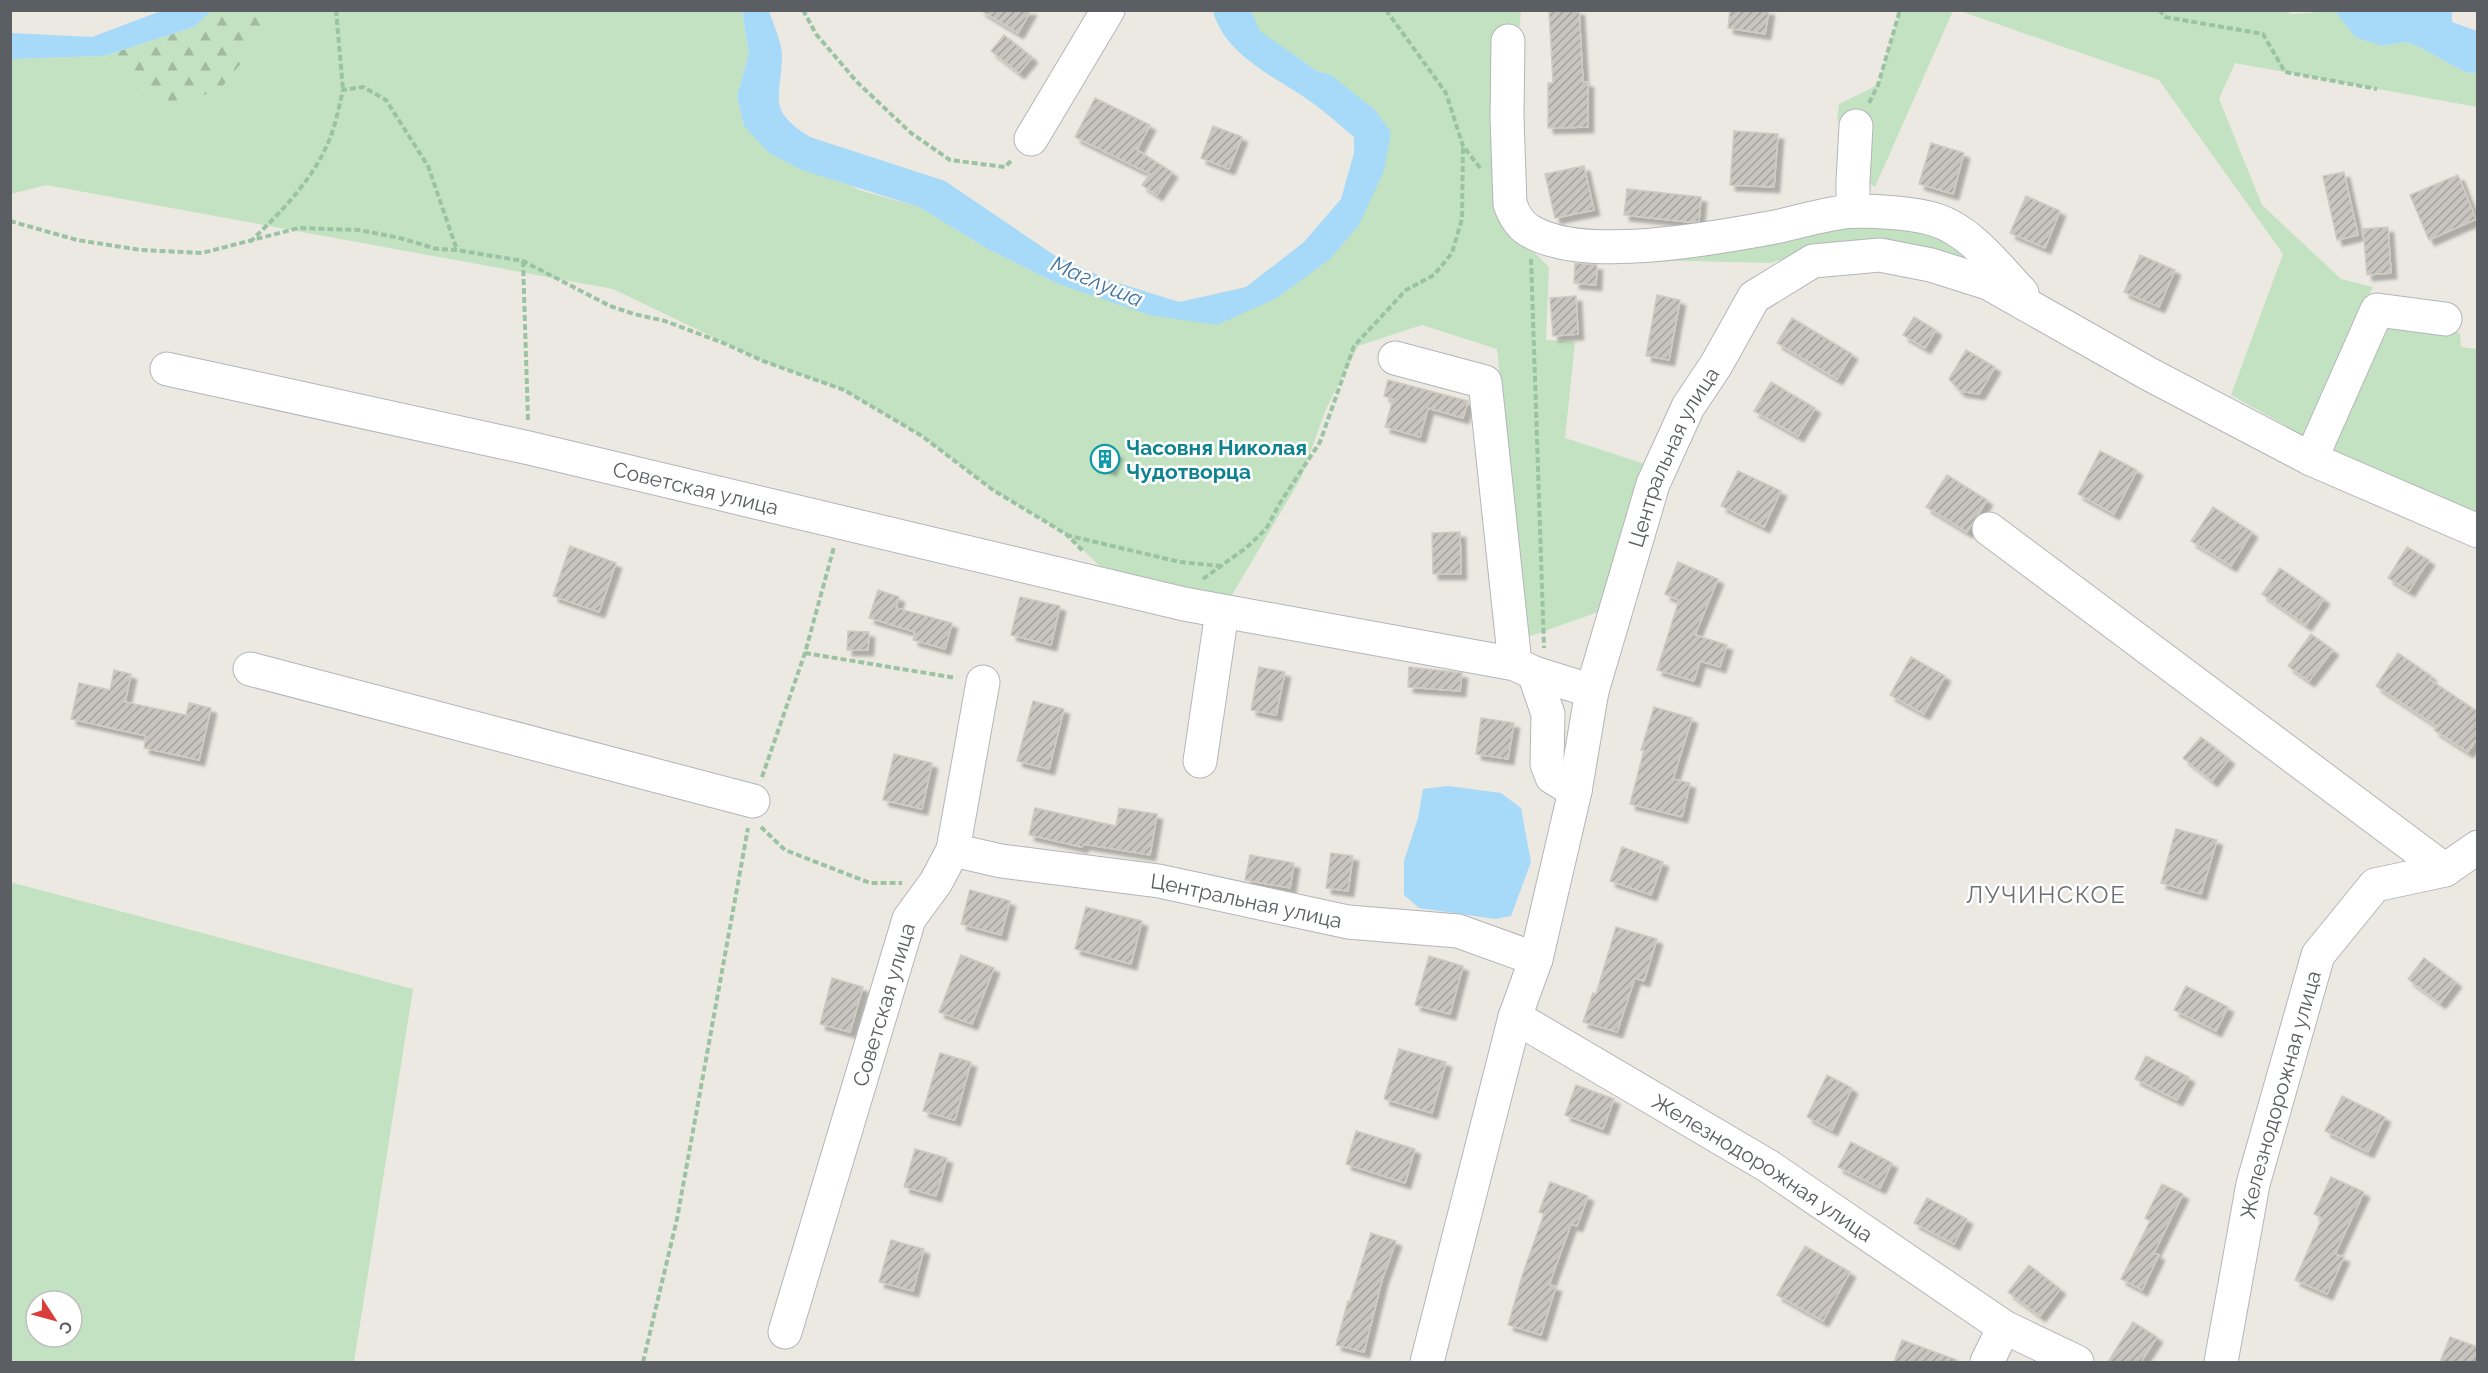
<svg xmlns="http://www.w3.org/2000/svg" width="2488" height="1373" font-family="Raleway,sans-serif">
	<defs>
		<pattern id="forest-firs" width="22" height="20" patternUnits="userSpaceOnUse" patternTransform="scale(1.5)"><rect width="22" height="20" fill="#c3e2c1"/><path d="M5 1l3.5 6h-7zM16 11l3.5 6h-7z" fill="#a1baa0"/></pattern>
		<pattern id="building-hatch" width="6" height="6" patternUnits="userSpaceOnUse" patternTransform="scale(1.5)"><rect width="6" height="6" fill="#c8c4c0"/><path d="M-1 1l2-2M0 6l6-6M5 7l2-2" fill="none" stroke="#a5a29f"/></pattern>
		<filter id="shadow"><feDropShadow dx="5.5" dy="5.5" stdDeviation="1.5" flood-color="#0004"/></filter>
	</defs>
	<rect width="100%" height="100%" fill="#ece9e2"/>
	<!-- green -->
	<path fill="#c3e2c1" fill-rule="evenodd" d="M2286 10 2291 14C2306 14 2319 11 2335 11L2356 37 2382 46 2406 42 2419 47 2465 72 2477 74V107L2235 63 2219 99 2262 205 2341 279 2373 287 2304 436 2231 395 2283 254 2159 80 1960 11Z
		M279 11H742L749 53 737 96 744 126 859 190 919 207 986 248 1056 283 1217 325 1384 171 1331 75 1317 71 1259 31 1251 11H1521L1519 33 1524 242 1549 267 1546 340 1575 342 1565 438 1645 464 1601 611 1525 638 1497 349 1422 325 1358 346 1326 409 1301 478 1222 612 1124 589 1066 534 993 490 922 436 844 390 763 361 613 289 46 185 11 194V59L104 56 159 104 277 18Z
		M1900 11H1953L1875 187 1862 179 1856 126 1837 121 1839 104 1878 85Z
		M1827 217 1929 230 1960 245 1970 263 1811 251 1770 263 1568 258Z
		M2385 322 2460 333 2461 347 2477 349V515L2330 450Z
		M10 882 413 989 354 1362H11ZM36 1301H72V1337H36Z"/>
	<!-- forest -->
	<path fill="url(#forest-firs)" d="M211 11H279L277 18 218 92 159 104 104 56 194 27Z"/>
	<!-- water -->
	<path fill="#a7daf8" d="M161 11H211L194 27 104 56 11 59V33L92 37Z
		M742 11H769C773 24 782 42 782 56 781 100 766 109 810 137L945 181 1054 255 1109 280 1179 302 1246 287 1304 242 1341 199 1354 153V137C1339 124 1323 110 1307 99 1273 76 1224 54 1213 11H1251L1260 31 1317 71 1331 75 1375 110 1391 132 1384 171 1359 225 1330 259 1277 298 1217 325 1149 315 1056 283 986 248 919 207 802 170 769 153 744 126 737 96 749 53Z
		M2335 11H2452V22L2477 31V74L2465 72 2419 47 2406 42 2382 46 2355 37Z
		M1448 786 1501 793 1521 808 1531 862 1511 916 1495 919 1419 908 1404 895V861L1418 818 1423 789Z"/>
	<!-- building -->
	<path fill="url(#building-hatch)" stroke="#d0cbc1" stroke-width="1.5" filter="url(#shadow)" d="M980 10H1031L1018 33Z
		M1549 10H1579L1583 82H1588V127L1548 128V83H1553Z
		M1730 10H1769L1765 34 1728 28Z
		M1004 35 1032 57 1019 73 991 51Z
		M1095 98 1150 125 1137 150 1172 172 1157 195 1142 185 1150 174 1075 137Z
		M1213 126 1242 137 1229 169 1201 158Z
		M1734 131 1778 134 1774 187 1730 185Z
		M1931 143 1964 153 1953 194 1919 184Z
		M1584 166 1594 210 1555 218 1545 174Z
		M2344 172 2358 235 2337 240 2323 176Z
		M2458 175 2476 219 2429 240 2410 195Z
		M1627 189 1701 197 1699 221 1689 222 1624 215Z
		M2026 196 2060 211 2045 248 2010 233Z
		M2388 227 2391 273 2367 275 2363 229Z
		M2140 255 2175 270 2159 307 2124 292Z
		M1575 263 1597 265 1596 285 1574 283Z
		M1657 295 1680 300 1669 360 1646 356Z
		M1576 296 1578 334 1553 336 1550 298Z
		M1914 317 1936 330 1925 348 1903 335Z
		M1792 318 1852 354 1837 379 1777 343Z
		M1966 350 1995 367 1979 394 1960 391 1949 379Z
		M1388 380 1468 401 1463 418 1428 408 1420 437 1385 427 1393 399 1384 396Z
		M1771 382 1815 408 1798 436 1754 411Z
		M1099 446 1117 453 1111 470 1093 464Z
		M2100 451 2137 470 2114 514 2078 494Z
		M1738 471 1781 491 1764 527 1721 506Z
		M1947 475 1987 500 1967 532 1926 507Z
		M2213 507 2252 532 2231 566 2191 541Z
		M1460 532 1461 574H1433L1432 533Z
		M570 546 616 563 599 612 553 596Z
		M2407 547 2429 560 2409 591 2388 578Z
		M1678 562 1718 579 1695 635 1727 645 1720 667 1700 661 1694 681 1657 670 1679 600 1665 594Z
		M2280 568 2324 599 2306 625 2262 594Z
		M878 590 899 597 896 608 952 623 945 649 913 640 915 632 869 618Z
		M1020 597 1060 606 1051 645 1011 635Z
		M848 631 869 632 868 650H847Z
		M2311 634 2333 650 2309 681 2288 666Z
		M2398 653 2431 676 2429 679 2478 712V737L2468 752 2434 730 2437 726 2376 686Z
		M1911 657 1945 676 1924 714 1890 695Z
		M1259 667 1285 672 1276 715 1251 710Z
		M1409 667 1462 673 1460 691 1408 687Z
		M114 670 131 674 125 702 186 715 189 703 211 708 199 760 144 748 146 736 71 719 79 683 110 690Z
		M1033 701 1064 709 1049 769 1017 761Z
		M1654 707 1692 718 1673 779 1690 783 1682 817 1630 804 1644 750H1641Z
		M1481 718 1514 723 1508 759 1476 754Z
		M2201 737 2229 759 2212 781 2183 758Z
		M894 754 932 763 922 809 883 800Z
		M1035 808 1116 826 1119 808 1157 814 1150 855 1083 844 1082 847 1029 835Z
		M2176 829 2217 840 2201 894 2161 883Z
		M1622 847 1663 862 1651 895 1610 881Z
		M1331 853 1353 856 1348 891 1326 888Z
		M1250 855 1294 863 1290 888 1245 880Z
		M970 890 1010 901 1001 935 961 924Z
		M1086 907 1142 921 1131 964 1075 949Z
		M1616 927 1657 939 1644 981 1635 978 1617 1032 1583 1022 1593 993 1596 994Z
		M961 955 994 968 972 1024 939 1012Z
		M1429 956 1463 966 1450 1014 1415 1005Z
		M2424 958 2456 982 2440 1003 2408 979Z
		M832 978 863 987 850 1032 820 1024Z
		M2186 986 2228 1007 2216 1031 2174 1010Z
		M1399 1049 1446 1062 1432 1113 1384 1099Z
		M940 1053 971 1062 955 1120 923 1111Z
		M2146 1056 2189 1077 2177 1100 2135 1079Z
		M1827 1075 1852 1088 1832 1130 1807 1117Z
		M1576 1085 1614 1099 1603 1129 1565 1115Z
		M2342 1096 2385 1117 2368 1152 2325 1131Z
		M1356 1131 1415 1149 1405 1183 1346 1164Z
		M1851 1142 1892 1163 1880 1188 1838 1167Z
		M915 1149 947 1158 936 1196 904 1187Z
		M2331 1177 2364 1192 2335 1254 2344 1257 2327 1294 2295 1280 2322 1218 2314 1214Z
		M1550 1182 1588 1196 1577 1226 1571 1224 1549 1285 1556 1286 1541 1335 1508 1325 1523 1273 1544 1214 1539 1212Z
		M2162 1184 2183 1194 2154 1253 2159 1255 2142 1290 2121 1279 2150 1221 2145 1218Z
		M1927 1198 1967 1219 1954 1244 1914 1223Z
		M1371 1233 1396 1241 1382 1280 1364 1352 1336 1345 1348 1301H1350Z
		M891 1240 924 1249 913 1291 879 1282Z
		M1805 1246 1850 1272 1823 1321 1777 1295Z
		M2029 1265 2060 1289 2040 1316 2008 1292Z
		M2133 1322 2157 1337 2141 1362H2108Z
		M2450 1337 2478 1347V1362H2440Z
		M1902 1340 1957 1360V1362H1894Z"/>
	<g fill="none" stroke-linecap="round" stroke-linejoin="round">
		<!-- minor casing -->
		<g stroke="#b3b5b9" stroke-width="35">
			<g id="minor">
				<path d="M1508 41 1507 117 1510 204C1514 215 1521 227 1532 232 1585 262 1710 239 1770 228 1796 223 1829 212 1855 211 1878 211 1915 213 1936 220 1971 231 1998 268 2022 293"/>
				<path d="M1031 139 1108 10"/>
				<path d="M1853 211V181L1856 126"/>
				<path d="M1395 358 1485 382 1515 664"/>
				<path id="s1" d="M167 369 529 448 1184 604 1515 664 1534 673 1592 691"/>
				<path d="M2311 459 2377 310 2445 319"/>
				<path d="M1989 529 2445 870"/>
				<path d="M250 669 753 801"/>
				<path d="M1534 673 1548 714 1547 764 1552 777 1575 791"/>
				<path d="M1200 761 1222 612"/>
				<path id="s2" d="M953 850 1001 861 1159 881 1348 922 1458 931 1536 959"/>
				<path id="s3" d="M1515 1017 1768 1166 2004 1327 2077 1362"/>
				<path id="s4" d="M785 1332 909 919 936 882 953 850 983 682"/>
				<path id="s5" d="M1427 1362 1515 1017 1536 959 1575 791 1592 691 1653 484 1688 407 1716 365 1754 297 1813 261 1880 255 1931 265 1988 283 2149 374 2311 459 2478 531"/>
				<path d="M1987 1362 2004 1327"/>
				<path id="s6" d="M2221 1362 2253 1184 2318 955 2375 885 2445 870 2478 847"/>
			</g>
		</g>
		<!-- path -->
		<path stroke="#9bc3a3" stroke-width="4" stroke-dasharray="6 3" stroke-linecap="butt" d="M336 10 343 90
			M803 10 816 34 857 82 911 133 950 160 1005 167 1013 159
			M1386 10 1446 93 1463 146 1481 169
			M2159 10 2165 17 2263 34 2285 72 2377 89
			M1869 103 1878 85 1900 10
			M10 221 77 240 141 250 202 253 299 228 359 230 400 238 437 249 457 250 523 261 610 306 634 314 665 321 726 344 763 361 844 390 922 436 993 490 1066 534 1084 552
			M250 242C283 210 318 175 333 130 337 117 340 103 343 90L363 87 386 100 428 166 457 250
			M1531 259 1544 648
			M523 261 528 420
			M1066 535 1180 562 1220 566
			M1203 579 1246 548 1266 529 1280 503 1320 442 1354 346 1406 290 1434 275 1452 253 1462 219 1463 146
			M805 653 956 678
			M762 777 805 653 834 547
			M761 827 785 850 870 883H902
			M643 1362 677 1219 748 828"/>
		<!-- minor -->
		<use href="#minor" stroke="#fff" stroke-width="33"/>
	</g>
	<!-- icons -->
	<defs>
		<g id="building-ring" transform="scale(1.5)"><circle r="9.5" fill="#fff" stroke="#0f9aa8" stroke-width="1.5"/><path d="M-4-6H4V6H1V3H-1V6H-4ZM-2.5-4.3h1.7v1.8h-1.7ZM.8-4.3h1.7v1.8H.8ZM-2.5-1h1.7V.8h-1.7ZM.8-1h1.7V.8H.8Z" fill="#0f9aa8"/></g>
	</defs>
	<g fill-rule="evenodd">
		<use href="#building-ring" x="1105" y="459"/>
	</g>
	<g text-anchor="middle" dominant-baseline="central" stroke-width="5" stroke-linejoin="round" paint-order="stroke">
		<!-- culture labels -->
		<g font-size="21" font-weight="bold" fill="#0d838f" stroke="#fff" text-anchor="start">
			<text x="1126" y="447">Часовня Николая<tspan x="1126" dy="24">Чудотворца</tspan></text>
		</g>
		<!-- street labels -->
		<g font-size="21" fill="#5b5e62" stroke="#fff">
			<text stroke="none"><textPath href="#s5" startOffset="940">Центральная улица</textPath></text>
			<text stroke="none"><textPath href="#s1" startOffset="542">Советская улица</textPath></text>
			<text stroke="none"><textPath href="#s2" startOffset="298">Центральная улица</textPath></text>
			<text stroke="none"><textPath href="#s4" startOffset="342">Советская улица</textPath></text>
			<text stroke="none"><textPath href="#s6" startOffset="274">Железнодорожная улица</textPath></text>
			<text stroke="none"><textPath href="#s3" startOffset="290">Железнодорожная улица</textPath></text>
		</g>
		<!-- water labels -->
		<g font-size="22" font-style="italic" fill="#4376a0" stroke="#fff">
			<text transform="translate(1097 281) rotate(23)">Маглуша</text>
		</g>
		<!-- quarter labels -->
		<g font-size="24" letter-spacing="1.5" fill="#6c7074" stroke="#fff">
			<text x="2046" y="894">ЛУЧИНСКОЕ</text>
		</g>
	</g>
	<!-- border -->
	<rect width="2488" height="1373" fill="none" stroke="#5b5e62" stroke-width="24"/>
	<!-- north arrow -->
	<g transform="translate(54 1319) rotate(126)"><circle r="28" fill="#ffffff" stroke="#bdbfc0" stroke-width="1.5"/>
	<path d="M0-4.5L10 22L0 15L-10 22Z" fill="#db3d3a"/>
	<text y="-9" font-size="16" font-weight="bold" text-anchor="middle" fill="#5b5e62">С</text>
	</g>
</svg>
